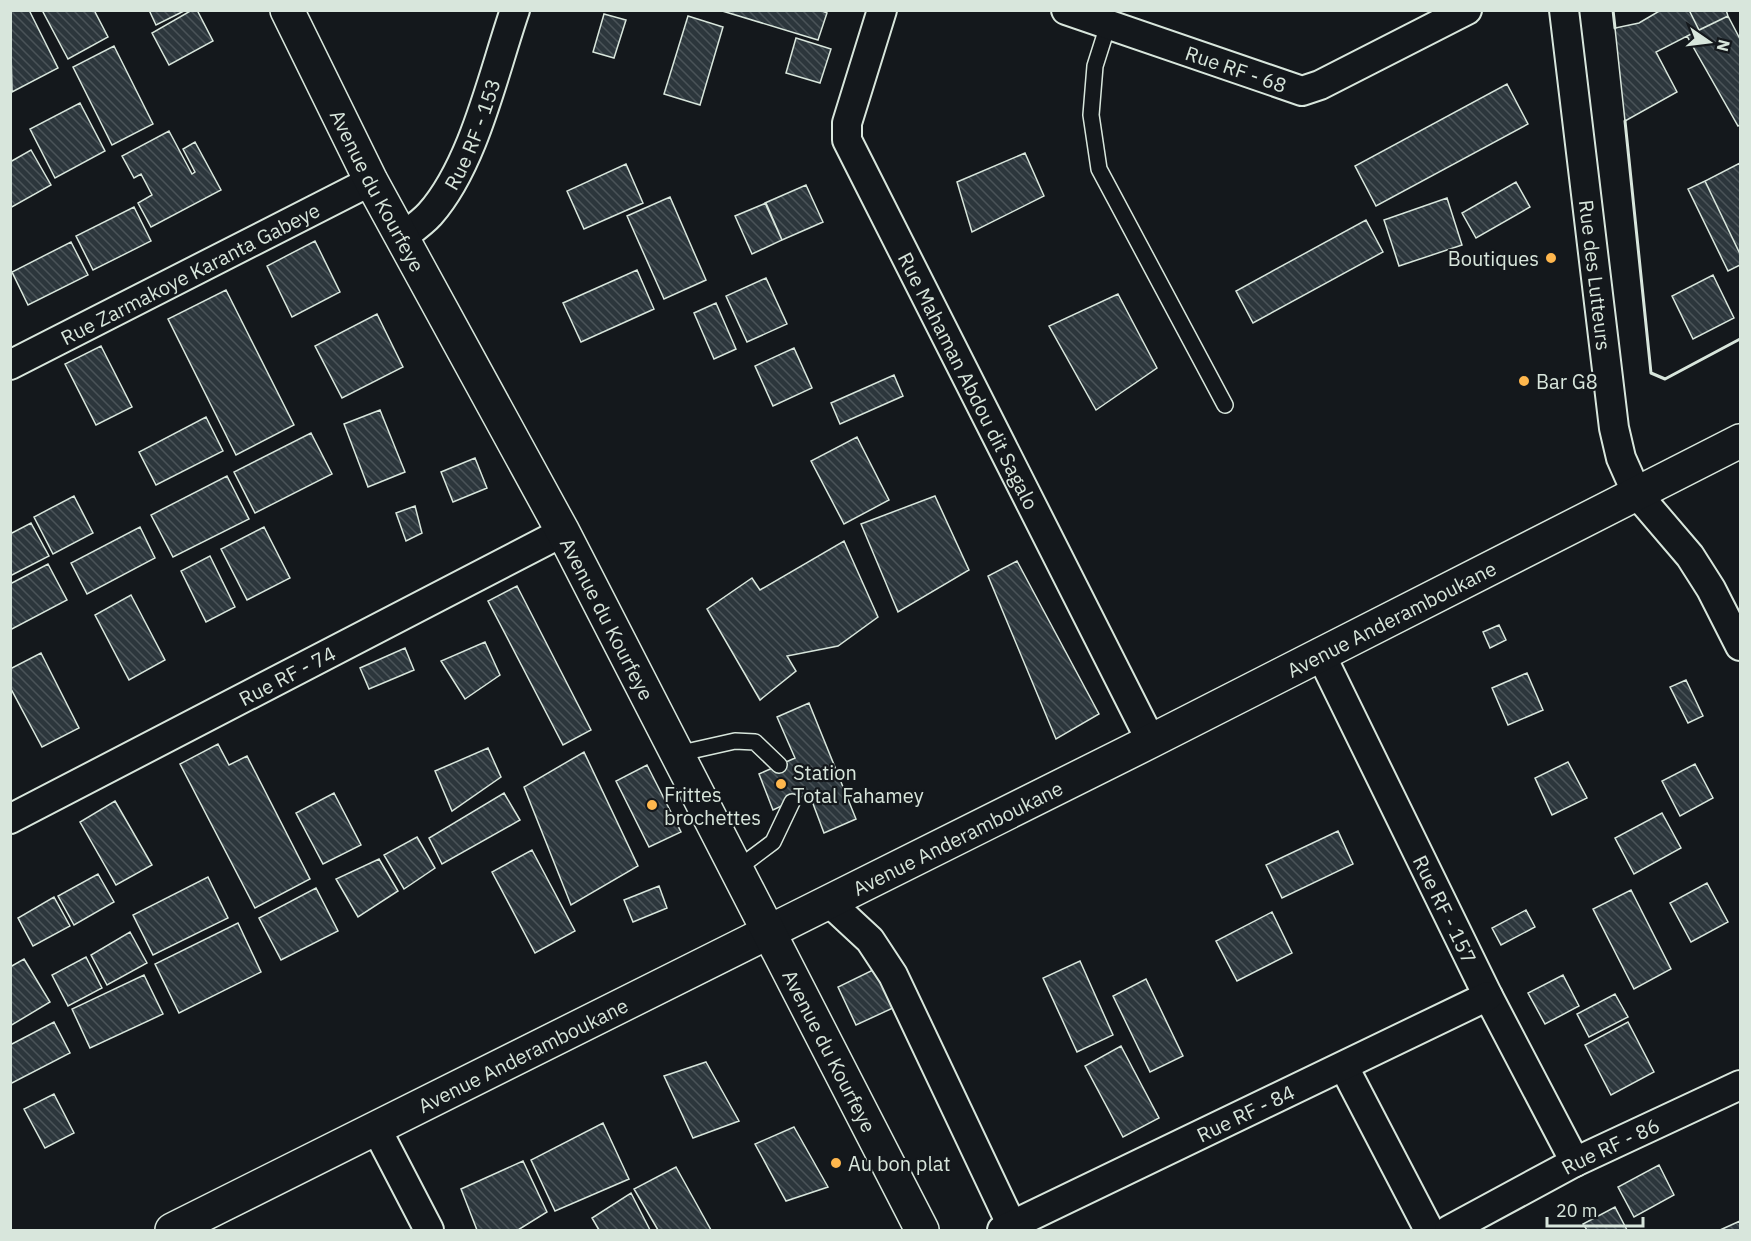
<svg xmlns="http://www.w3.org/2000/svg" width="1751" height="1241" font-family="'IBM Plex Sans',sans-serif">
	<defs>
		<pattern id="building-back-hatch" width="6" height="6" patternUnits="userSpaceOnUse" patternTransform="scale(1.5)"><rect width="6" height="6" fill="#2c363c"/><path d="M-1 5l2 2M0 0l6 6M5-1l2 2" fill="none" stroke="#4a5358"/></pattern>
	</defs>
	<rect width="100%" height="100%" fill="#14181c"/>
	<!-- building -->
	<path fill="url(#building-back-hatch)" stroke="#d8e6dc" stroke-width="1.5" d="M10 10H29L58 68 12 92Z
		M42 10H94L108 37 68 59Z
		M149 10H186L156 25Z
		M192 10H197L213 41 169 65 152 33Z
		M719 10H820L827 13 818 40Z
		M1661 10H1689L1699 30 1656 52 1677 92 1625 121 1615 28 1639 23Z
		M1689 10H1726L1728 16 1699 30Z
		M604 14 626 20 614 58 593 52Z
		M688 16 723 27 700 105 664 94Z
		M1728 16 1740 39V125L1738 126 1687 36Z
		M796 38 831 49 820 83 786 73Z
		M114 46 153 124 112 145 73 67Z
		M1507 84 1528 124 1376 206 1355 166Z
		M80 103 105 151 55 178 30 129Z
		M169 131 192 174 195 172 183 149 195 142 221 190 151 227 138 203 152 195 141 174 134 178 122 156Z
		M31 150 51 185 10 208V162Z
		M1025 153 1044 196 972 232 957 182Z
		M1740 163V254L1705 181Z
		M626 164 643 203 584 229 567 191Z
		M1705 181 1740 254V265L1728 271 1688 189Z
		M1516 182 1530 207 1476 238 1462 213Z
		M806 185 823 222 782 240 765 203Z
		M670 197 706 280 664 299 627 216Z
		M1447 198 1462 245 1399 266 1384 220Z
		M766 203 782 240 752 254 735 216Z
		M134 207 151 241 93 270 76 236Z
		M1366 220 1383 252 1253 323 1236 291Z
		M315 241 340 292 292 317 267 266Z
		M71 242 88 275 28 305 12 272Z
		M637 270 654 309 581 342 563 303Z
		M1713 275 1734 318 1693 339 1672 296Z
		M766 278 787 324 747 342 726 296Z
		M226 290 294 425 236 455 168 319Z
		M1118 294 1157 368 1096 410 1049 326Z
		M716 303 736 349 714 359 694 313Z
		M377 314 403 367 342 398 315 346Z
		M101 346 132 407 96 425 65 364Z
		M794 348 812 388 773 406 755 366Z
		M894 375 903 396 840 424 831 403Z
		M380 410 405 472 368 487 344 424Z
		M206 417 223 451 156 485 139 452Z
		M311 433 332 474 255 513 234 472Z
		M857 437 889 500 844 524 811 461Z
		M475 458 487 488 453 502 441 472Z
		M227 476 249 519 173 557 151 515Z
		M74 496 93 533 53 554 34 517Z
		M935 496 969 570 898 612 861 524Z
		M415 506 422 533 406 541 396 513Z
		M31 523 49 556 10 576V534Z
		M140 527 155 558 87 594 71 563Z
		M264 527 290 578 247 600 221 549Z
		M844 541 878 617 838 646 787 656 796 671 760 700 707 609 752 578 760 590Z
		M210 556 235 607 206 622 181 571Z
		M1017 561 1099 714 1056 739 988 576Z
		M48 564 67 600 10 630V584Z
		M517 586 591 730 563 745 488 601Z
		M131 595 165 660 129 680 95 615Z
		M1499 625 1506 640 1490 648 1483 632Z
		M485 642 500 675 465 699 441 661Z
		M405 648 414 670 369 689 360 668Z
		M41 653 79 728 42 747 10 687V669Z
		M1527 673 1543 710 1508 725 1492 688Z
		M1686 680 1703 716 1688 723 1670 687Z
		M809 703 856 819 824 833 809 793 773 810 759 774 795 758 777 717Z
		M218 744 229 765 247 756 310 879 255 908 180 764Z
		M488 748 501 777 452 811 435 771Z
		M584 752 638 866 571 905 524 787Z
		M1568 762 1587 798 1552 815 1535 778Z
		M1695 764 1713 798 1680 816 1662 781Z
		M647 765 681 832 649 847 616 781Z
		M334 793 361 845 323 864 296 813Z
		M504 793 520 820 442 864 429 838Z
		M115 801 152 865 116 885 80 822Z
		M1662 813 1681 848 1634 874 1615 838Z
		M1338 831 1353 864 1282 898 1266 865Z
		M417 837 435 868 404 889 384 855Z
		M532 850 575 931 535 953 492 872Z
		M379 859 398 891 358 917 336 879Z
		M98 874 114 902 74 925 58 896Z
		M208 877 228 918 153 955 133 915Z
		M1707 883 1728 922 1691 942 1670 903Z
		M659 886 667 908 633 922 624 900Z
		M316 888 338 931 281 960 259 918Z
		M1631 890 1671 969 1634 989 1593 909Z
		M54 897 70 926 33 946 18 918Z
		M1526 910 1535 927 1501 945 1492 928Z
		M1272 912 1292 953 1237 981 1216 941Z
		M238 923 261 972 179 1013 155 964Z
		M130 932 147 963 107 985 91 955Z
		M86 957 102 988 68 1006 52 975Z
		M24 959 50 1002 10 1026V967Z
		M1080 961 1113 1035 1077 1052 1043 978Z
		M875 969 893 1008 856 1025 838 987Z
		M144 975 163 1014 90 1048 72 1009Z
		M1563 975 1579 1006 1545 1024 1528 993Z
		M1146 979 1183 1056 1150 1072 1113 996Z
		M1615 994 1628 1017 1589 1037 1577 1014Z
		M54 1022 70 1053 10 1084V1045Z
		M1628 1022 1654 1072 1611 1095 1585 1045Z
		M1121 1046 1159 1118 1123 1137 1085 1066Z
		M706 1062 739 1121 693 1138 664 1076Z
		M54 1094 74 1133 45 1148 24 1109Z
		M603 1123 629 1179 555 1211 531 1160Z
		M794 1127 828 1187 786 1201 755 1144Z
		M523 1161 547 1212 518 1230H477L461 1189Z
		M1659 1165 1674 1195 1634 1217 1618 1187Z
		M676 1167 711 1230H658L634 1189Z
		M631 1193 650 1230H599L592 1218Z
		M1615 1207 1627 1230H1587L1583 1224Z
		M1740 1221V1230H1720Z"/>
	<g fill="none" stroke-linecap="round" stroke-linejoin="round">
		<!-- lane casing -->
		<g stroke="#d8e6dc" stroke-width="18">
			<path id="lane" d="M1108 25 1095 66 1091 115 1099 169 1225 405
				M677 754 735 741 755 742 779 765
				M737 869 773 842 792 802"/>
		</g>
		<!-- street casing -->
		<g stroke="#d8e6dc" stroke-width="32">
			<g id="street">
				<path id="s1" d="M882 10 847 123V140L1151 741"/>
				<path id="s2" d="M1066 10 1302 91 1320 85 1467 10"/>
				<path id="s3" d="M1564 10 1614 428 1621 458 1637 494 1690 556 1711 589 1740 646"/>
				<path id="s4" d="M401 238C410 231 422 223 430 214 474 164 493 74 515 10"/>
				<path id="s5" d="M10 365 371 181"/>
				<path id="s6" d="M1320 653 1488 996 1575 1162"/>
				<path id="s7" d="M10 819 563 532"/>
				<path d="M829 902 870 940 893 975 1012 1226"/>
				<path d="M1344 1067 1429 1230"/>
				<path d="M376 1128 429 1230"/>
				<path id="s8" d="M1002 1230 1488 996"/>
				<path id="s9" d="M1449 1230 1575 1162 1740 1085"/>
			</g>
		</g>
		<!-- secondary casing -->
		<g stroke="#d8e6dc" stroke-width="36">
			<g id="secondary">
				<path id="s10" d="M172 1230 1151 741 1740 441"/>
			</g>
		</g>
		<!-- primary casing -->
		<g stroke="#d8e6dc" stroke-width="36">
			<g id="primary">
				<path id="s11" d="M287 10 371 181 563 532 922 1230"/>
			</g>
		</g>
		<!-- lane -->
		<use href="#lane" stroke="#14181c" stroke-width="15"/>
		<!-- street -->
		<use href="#street" stroke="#14181c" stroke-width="28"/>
		<!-- secondary -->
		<use href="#secondary" stroke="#14181c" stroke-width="33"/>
		<!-- primary -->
		<use href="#primary" stroke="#14181c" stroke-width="33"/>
		<!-- wall -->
		<path stroke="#d8e6dc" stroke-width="3" d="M1613 10 1615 28
			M1625 121 1651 373 1665 379 1740 339"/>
	</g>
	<!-- markers -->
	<g fill="#ffb74d" stroke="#14181c" stroke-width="2">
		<circle cx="1551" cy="258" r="6"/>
		<circle cx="1524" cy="381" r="6"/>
		<circle cx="781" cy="784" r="6"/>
		<circle cx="652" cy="805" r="6"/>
		<circle cx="836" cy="1163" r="6"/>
	</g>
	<g text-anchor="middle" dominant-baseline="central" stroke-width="4.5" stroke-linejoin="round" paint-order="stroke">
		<!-- street labels -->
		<g font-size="20" fill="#d8e6dc" stroke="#14181c">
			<text stroke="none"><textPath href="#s2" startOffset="180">Rue RF - 68</textPath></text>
			<text stroke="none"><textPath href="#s4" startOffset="129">Rue RF - 153</textPath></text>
			<text stroke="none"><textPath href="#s11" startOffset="202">Avenue du Kourfeye</textPath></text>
			<text stroke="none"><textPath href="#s5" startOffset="202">Rue Zarmakoye Karanta Gabeye</textPath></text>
			<text stroke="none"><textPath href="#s3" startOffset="267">Rue des Lutteurs</textPath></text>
			<text stroke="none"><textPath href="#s1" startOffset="405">Rue Mahaman Abdou dit Sagalo</textPath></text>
			<text stroke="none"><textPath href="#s10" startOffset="1364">Avenue Anderamboukane</textPath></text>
			<text stroke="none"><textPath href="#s11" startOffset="688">Avenue du Kourfeye</textPath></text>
			<text stroke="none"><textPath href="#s7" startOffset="312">Rue RF - 74</textPath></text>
			<text stroke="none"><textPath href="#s10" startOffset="878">Avenue Anderamboukane</textPath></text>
			<text stroke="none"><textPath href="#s6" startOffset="285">Rue RF - 157</textPath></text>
			<text stroke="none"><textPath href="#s11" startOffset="1174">Avenue du Kourfeye</textPath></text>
			<text stroke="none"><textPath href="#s10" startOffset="392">Avenue Anderamboukane</textPath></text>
			<text stroke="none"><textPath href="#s8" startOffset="270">Rue RF - 84</textPath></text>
			<text stroke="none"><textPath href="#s9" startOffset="182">Rue RF - 86</textPath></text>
		</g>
		<!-- poi labels -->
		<g font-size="20" fill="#d8e6dc" stroke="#14181c" text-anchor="start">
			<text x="1539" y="258" text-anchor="end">Boutiques</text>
			<text x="1536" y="381">Bar G8</text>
			<text x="793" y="772">Station<tspan x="793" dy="23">Total Fahamey</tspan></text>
			<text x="664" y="794">Frittes<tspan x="664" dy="23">brochettes</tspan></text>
			<text x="848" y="1163">Au bon plat</text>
		</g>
	</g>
	<!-- border -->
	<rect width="1751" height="1241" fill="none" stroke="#d8e6dc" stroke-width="24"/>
	<!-- north arrow -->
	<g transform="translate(1709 42) rotate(104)" stroke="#14181c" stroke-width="4.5" paint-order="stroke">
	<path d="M0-4.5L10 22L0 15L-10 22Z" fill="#d8e6dc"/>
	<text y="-9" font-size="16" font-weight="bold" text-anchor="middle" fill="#d8e6dc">N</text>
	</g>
	<!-- scale -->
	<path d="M1547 1217v9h96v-9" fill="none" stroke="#d8e6dc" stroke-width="3"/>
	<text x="1556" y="1217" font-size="18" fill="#d8e6dc" stroke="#14181c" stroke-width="4.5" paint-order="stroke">20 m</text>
</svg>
